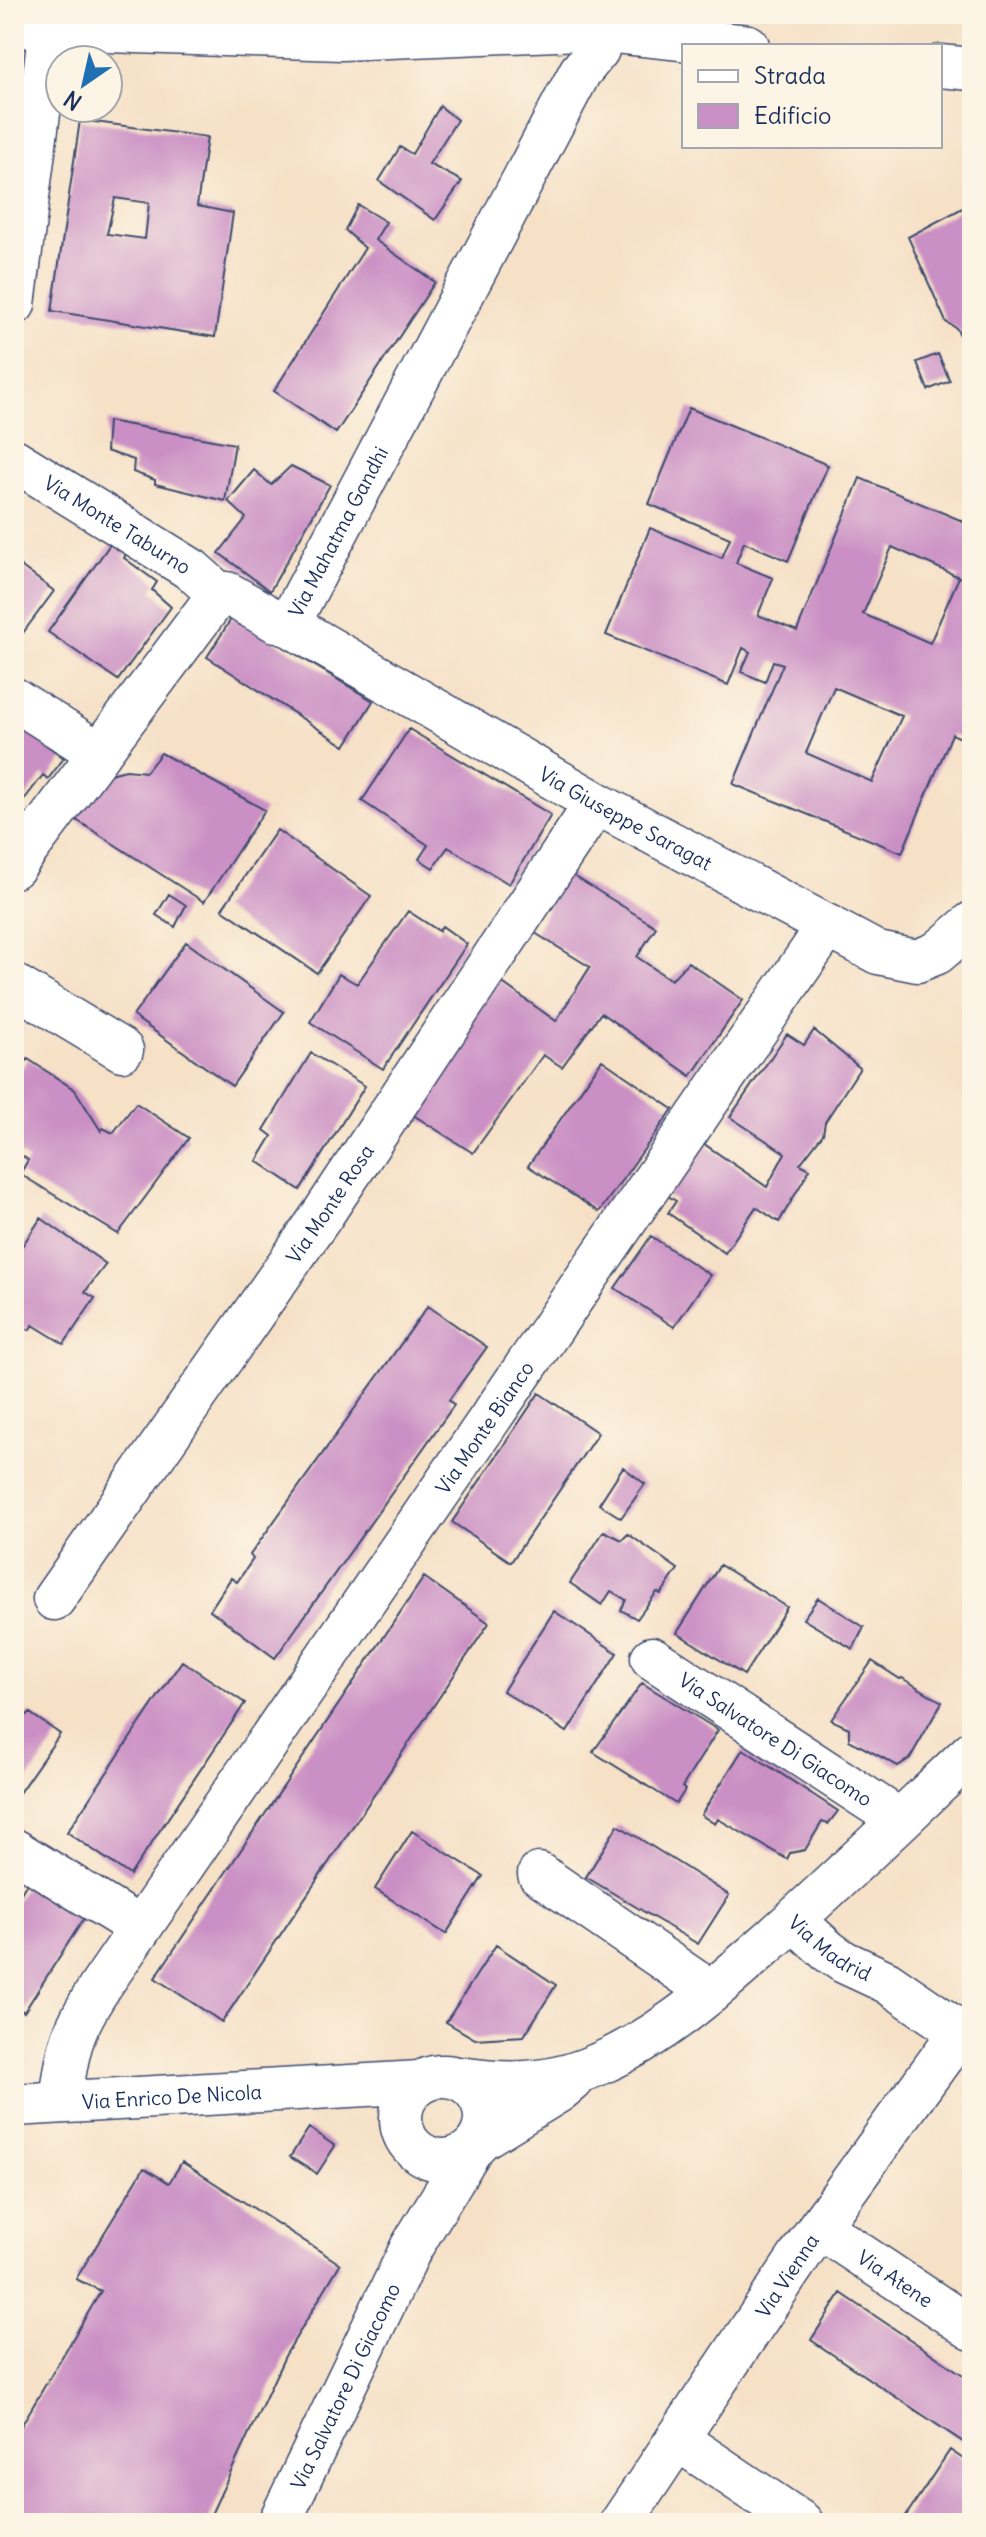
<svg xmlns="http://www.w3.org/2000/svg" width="986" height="2537" font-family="Delius,sans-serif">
	<rect width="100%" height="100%" fill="#fcf5e5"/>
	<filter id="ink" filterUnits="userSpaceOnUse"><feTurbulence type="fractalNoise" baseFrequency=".0125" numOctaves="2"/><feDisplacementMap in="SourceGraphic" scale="16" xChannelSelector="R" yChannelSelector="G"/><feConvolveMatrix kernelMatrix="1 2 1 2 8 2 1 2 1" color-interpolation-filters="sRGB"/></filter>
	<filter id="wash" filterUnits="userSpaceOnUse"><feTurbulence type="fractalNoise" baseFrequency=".006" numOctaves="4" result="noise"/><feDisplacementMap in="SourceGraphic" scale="32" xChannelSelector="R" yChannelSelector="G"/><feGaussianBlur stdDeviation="1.8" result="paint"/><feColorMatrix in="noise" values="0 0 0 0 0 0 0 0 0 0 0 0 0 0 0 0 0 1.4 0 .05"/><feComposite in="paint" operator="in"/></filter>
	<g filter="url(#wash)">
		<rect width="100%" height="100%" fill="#f6e1c7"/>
		<g id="blocks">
			<!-- building -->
			<path fill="#ca8fc4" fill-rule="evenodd" d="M440 106 457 120 429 164 462 181 435 220 379 181 400 147 412 154Z
				M80 120 207 137 197 206 233 213 215 337 52 311ZM115 198 149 203 145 239 107 234Z
				M972 203V341L966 345 956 328 946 322 908 237Z
				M358 205 386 222 375 240 435 282 336 433 274 391 365 248 345 230Z
				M938 354 950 381 928 390 917 362Z
				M689 408 828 465 788 561 744 542 736 563 773 578 758 615 797 631 860 478 972 525V685L965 702 972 705V743L952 734 902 853 733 784 783 664 773 661 765 682 741 672 750 652 743 648 728 685 606 635 650 528 722 558 730 538 649 504ZM892 547 959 577 930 643 863 614ZM834 687 902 716 872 782 806 753Z
				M108 421 235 444 225 501 155 484V480L133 472 134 460 106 451Z
				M291 466 330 485 270 591 219 553 246 518 228 501 254 470 271 485Z
				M118 533 132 543 124 558 157 582 152 590 171 607 118 680 48 632Z
				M14 561 54 591 14 645Z
				M233 616 373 701 345 746 207 657Z
				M14 721 64 758 48 779 43 775 14 813Z
				M409 729 551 815 509 884 448 847 433 868 419 859 428 845 362 801Z
				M161 753 265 810 204 902 75 819 106 775 126 770 146 772Z
				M277 830 371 896 317 973 222 909Z
				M566 871 656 927 637 957 671 980 688 962 743 1000 691 1076 601 1013 562 1067 543 1055 473 1153 407 1111 497 979 556 1021 590 967 535 933Z
				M169 894 186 905 175 927 156 915Z
				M408 911 439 931 442 926 467 944 383 1069 310 1022 339 974 357 984Z
				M186 942 284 1012 232 1086 133 1016Z
				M14 1023 23 1030 14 1041Z
				M814 1030 860 1068 825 1122 823 1134 800 1164 810 1169 779 1222 756 1207 725 1253 668 1213 676 1201 668 1196 704 1144 767 1187 785 1153 730 1117 787 1034 804 1045Z
				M311 1053 365 1086 300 1190 257 1161 272 1136 264 1130Z
				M28 1059 75 1090 101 1131 103 1128 113 1133 136 1103 189 1138 118 1234 20 1174 28 1160 14 1150V1079Z
				M602 1060 673 1109 599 1212 528 1166Z
				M41 1218 106 1264 85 1292 95 1298 64 1344 33 1325 29 1330 14 1321V1258Z
				M651 1236 710 1275 674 1327 615 1288Z
				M428 1306 487 1347 449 1400 454 1405 275 1658 210 1610 231 1578 237 1582 253 1559 250 1555Z
				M539 1393 598 1433 511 1562 452 1522Z
				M623 1467 645 1484 621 1518 599 1504Z
				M604 1531 622 1540 628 1534 678 1569 661 1594 657 1592 637 1619 621 1610 626 1600 611 1591 602 1605 570 1583Z
				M720 1565 787 1607 744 1675 677 1633Z
				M424 1577 489 1623 222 2022 155 1978Z
				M818 1598 864 1627 853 1649 803 1619Z
				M554 1611 617 1653 567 1732 503 1691Z
				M182 1661 245 1703 130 1875 67 1832Z
				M872 1661 900 1679 902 1678 942 1702 910 1758 898 1766 849 1740V1728L831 1720Z
				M642 1683 718 1730 682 1787 685 1790 676 1804 593 1752Z
				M14 1708 25 1716 30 1713 60 1734 14 1800Z
				M743 1749 838 1811 828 1824 822 1822 805 1850 790 1853 787 1859 718 1819 715 1824 701 1815Z
				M618 1825 729 1895 698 1944 586 1877Z
				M412 1831 483 1876 446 1934 375 1889Z
				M33 1873 88 1912 24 2012 14 2005V1905Z
				M496 1945 556 1985 524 2036 475 2039 446 2022Z
				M309 2128 335 2146 317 2174 290 2157Z
				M182 2162 340 2264 285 2356 207 2523H14V2438L101 2291 76 2279 144 2168 169 2183Z
				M841 2293 972 2381V2448L811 2340Z
				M950 2450 972 2465V2516L968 2523H901Z"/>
		</g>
	</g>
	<g filter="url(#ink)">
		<use href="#blocks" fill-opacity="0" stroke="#3c4a6e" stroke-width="2"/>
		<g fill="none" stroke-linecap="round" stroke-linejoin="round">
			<!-- minor casing -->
			<g stroke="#3c4a6e" stroke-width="45">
				<g id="minor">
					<path d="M14 25 50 29 342 39 580 29"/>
					<path d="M615 32 748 46"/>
					<path d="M940 66 972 69"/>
					<path d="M14 304 50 29"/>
					<path id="s1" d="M14 460 192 570 219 594"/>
					<path id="s2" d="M284 622 596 803 878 953 917 961 937 953 972 923"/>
					<path d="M14 699 99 753"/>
					<path id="s3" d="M14 867 218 595 227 593 276 621 284 622 293 616 580 72 598 50"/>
					<path d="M14 985 122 1050"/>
					<path id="s4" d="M54 1599 323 1214 596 803"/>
					<path id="s5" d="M652 1658 900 1820"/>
					<path d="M14 1850 140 1928"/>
					<path d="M539 1874 711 1992"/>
					<path id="s6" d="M794 1920 828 1951 844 1962 887 1982 972 2040"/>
					<circle cx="443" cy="2118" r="42"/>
					<path d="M458 2078C503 2084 541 2086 584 2070 654 2044 708 1995 763 1947 835 1884 903 1817 972 1752"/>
					<path id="s7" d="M61 2102C67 2047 73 2027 104 1981L828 926"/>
					<path id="s8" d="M14 2105 420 2082"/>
					<path d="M479 2140 559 2091 572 2080"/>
					<path id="s9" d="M819 2227 972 2329"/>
					<path d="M677 2439 802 2523"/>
					<path id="s10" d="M279 2523 411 2248 470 2151"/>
					<path id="s11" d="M621 2523 819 2227 960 2032"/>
				</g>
			</g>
			<!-- minor -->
			<use href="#minor" stroke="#fff" stroke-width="42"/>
		</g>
	</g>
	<g text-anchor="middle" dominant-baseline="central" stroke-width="6" stroke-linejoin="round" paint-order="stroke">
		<!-- street labels -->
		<g font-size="20" fill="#1b2f5e" stroke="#fcf5e5">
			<text stroke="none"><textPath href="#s1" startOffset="122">Via Monte Taburno</textPath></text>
			<text stroke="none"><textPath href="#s3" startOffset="520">Via Mahatma Gandhi</textPath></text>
			<text stroke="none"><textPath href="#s2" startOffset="394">Via Giuseppe Saragat</textPath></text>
			<text stroke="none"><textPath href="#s4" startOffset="482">Via Monte Rosa</textPath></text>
			<text stroke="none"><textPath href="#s7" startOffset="802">Via Monte Bianco</textPath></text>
			<text stroke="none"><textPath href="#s5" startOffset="148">Via Salvatore Di Giacomo</textPath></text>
			<text stroke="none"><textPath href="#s6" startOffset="46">Via Madrid</textPath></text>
			<text stroke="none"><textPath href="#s8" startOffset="158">Via Enrico De Nicola</textPath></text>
			<text stroke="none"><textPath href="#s11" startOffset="298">Via Vienna</textPath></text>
			<text stroke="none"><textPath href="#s9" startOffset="92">Via Atene</textPath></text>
			<text stroke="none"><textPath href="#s10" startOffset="152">Via Salvatore Di Giacomo</textPath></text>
		</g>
	</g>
	<!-- margin -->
	<rect width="986" height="2537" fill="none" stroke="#fcf5e5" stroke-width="48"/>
	<!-- legend -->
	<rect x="682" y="44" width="260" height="104" fill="#fcf5e5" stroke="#a2a6af" stroke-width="2"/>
	<rect x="698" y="70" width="40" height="12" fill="#ffffff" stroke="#a2a6af" stroke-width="2"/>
	<text x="754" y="84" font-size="24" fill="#1b2f5e">Strada</text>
	<rect x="698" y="104" width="40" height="24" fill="#ca8fc4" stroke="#a2a6af" stroke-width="2"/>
	<text x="754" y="124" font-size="24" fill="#1b2f5e">Edificio</text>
	<!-- north arrow -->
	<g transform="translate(84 84) rotate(214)"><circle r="38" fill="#fcf5e5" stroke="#a2a6af" stroke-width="2"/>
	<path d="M0-6L14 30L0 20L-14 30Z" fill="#1f6fb2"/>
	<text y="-12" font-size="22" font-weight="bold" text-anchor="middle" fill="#1b2f5e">N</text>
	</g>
</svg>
